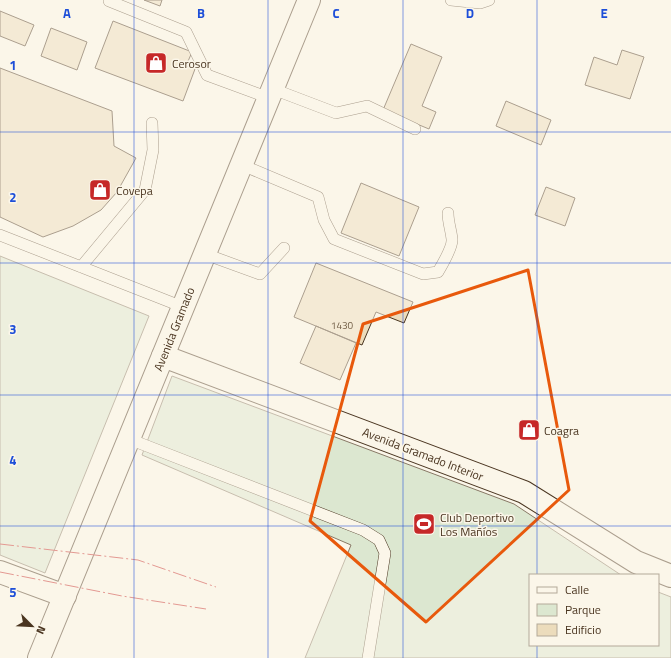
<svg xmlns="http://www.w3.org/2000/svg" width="671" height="658" font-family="'Titillium Web',sans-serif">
	<rect width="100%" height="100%" fill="#fbf6e9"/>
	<!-- green -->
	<path fill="#dce7d0" stroke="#887966" d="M0 256 149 316 45 573 0 555Z
		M172 376 514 504 621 575H530V645H658V592L671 597V658H305L351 545 142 455Z"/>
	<!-- building -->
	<path fill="#ecdcbc" stroke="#4a3520" d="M144 0H162L160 6Z
		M0 11 34 25 25 46 0 36Z
		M113 21 192 52 186 66 195 69 183 101 95 68Z
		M51 28 87 42 77 70 41 56Z
		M411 44 442 57 422 106 436 112 429 129 383 110Z
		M622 50 644 57 630 99 585 85 594 57 617 65Z
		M0 68 112 111 114 146 136 158 117 192 101 210 73 226 43 237 0 217Z
		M506 101 551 120 541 145 496 126Z
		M361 183 419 207 399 256 341 233Z
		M546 187 575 198 565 226 535 215Z
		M316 263 413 302 404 323 376 312 362 345 294 317Z
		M316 326 356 343 340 380 300 363Z"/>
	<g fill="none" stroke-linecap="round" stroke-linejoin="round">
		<!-- lane casing -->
		<g stroke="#4a3520" stroke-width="12">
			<path id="lane" d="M451 0 480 3 489 0
				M109 1 186 32 207 75 269 98
				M273 89 336 113 367 106 415 129
				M242 165 318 197 324 220 334 239 423 274 438 272C442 265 453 247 452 239 451 230 448 222 448 213
				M0 235 183 307
				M205 254 260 274 284 248
				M81 267 145 190 153 150 152 123
				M129 439 363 530 379 540 385 553 368 658"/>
		</g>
		<!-- street casing -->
		<g stroke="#4a3520" stroke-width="24">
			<path id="street" d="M163 356 524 492 636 562 671 576
				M0 572 65 596"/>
		</g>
		<!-- primary casing -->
		<g stroke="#4a3520" stroke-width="24">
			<path id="primary" d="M39 658 309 0"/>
		</g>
		<!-- lane -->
		<use href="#lane" stroke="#fbf6e9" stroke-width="11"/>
		<!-- street -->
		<use href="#street" stroke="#fbf6e9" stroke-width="22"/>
		<!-- primary -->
		<use href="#primary" stroke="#fbf6e9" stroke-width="22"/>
		<!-- power -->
		<path stroke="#c62828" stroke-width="1" stroke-dasharray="14 3 2 3" stroke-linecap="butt" d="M0 544 138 560 216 587
			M0 572 122 596 206 609"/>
	</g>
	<!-- marked area -->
	<path d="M0 0H671V658H0ZM528 270 569 490 426 622 310 521 363 324Z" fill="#fbf6e9" fill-opacity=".55" fill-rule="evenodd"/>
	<path fill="none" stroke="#e8590c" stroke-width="3" stroke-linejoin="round" d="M528 270 569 490 426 622 310 521 363 324Z"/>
	<!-- grid -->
	<path fill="none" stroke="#1d4ed8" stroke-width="1" stroke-opacity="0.55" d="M134 0V658M268 0V658M403 0V658M537 0V575M0 132H671M0 263H671M0 395H671M0 526H671M537 645V658"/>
	<!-- icons -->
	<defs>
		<g id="shop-square" transform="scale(1.15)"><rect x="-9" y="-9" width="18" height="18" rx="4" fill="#c62828" stroke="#fbf6e9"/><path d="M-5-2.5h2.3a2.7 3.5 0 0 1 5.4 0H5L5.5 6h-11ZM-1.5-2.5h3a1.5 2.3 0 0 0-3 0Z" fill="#fff"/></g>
		<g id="stadium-square" transform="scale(1.15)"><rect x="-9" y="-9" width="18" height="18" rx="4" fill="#c62828" stroke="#fbf6e9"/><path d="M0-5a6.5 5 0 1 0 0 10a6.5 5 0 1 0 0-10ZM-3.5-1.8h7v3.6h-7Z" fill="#fff"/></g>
	</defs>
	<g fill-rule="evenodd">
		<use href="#shop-square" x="156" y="63"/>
		<use href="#shop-square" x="100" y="190"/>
		<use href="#shop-square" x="529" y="430"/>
		<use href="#stadium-square" x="424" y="524"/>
	</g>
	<g text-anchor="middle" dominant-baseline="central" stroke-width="3" stroke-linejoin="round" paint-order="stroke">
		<!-- number labels -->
		<g font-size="10" fill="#725f47">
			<text x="342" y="325">1430</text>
		</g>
		<!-- poi labels -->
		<g font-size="12" fill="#4a3520" stroke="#fbf6e9" text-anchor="start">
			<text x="172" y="63">Cerosor</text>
			<text x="116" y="190">Covepa</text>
			<text x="544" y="430">Coagra</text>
			<text x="440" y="517">Club Deportivo<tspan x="440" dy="14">Los Mañíos</tspan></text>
		</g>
		<!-- street labels -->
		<g font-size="12" fill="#4a3520" stroke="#fbf6e9">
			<text transform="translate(174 329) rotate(-68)">Avenida Gramado</text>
			<text transform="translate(423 454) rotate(21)">Avenida Gramado Interior</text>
		</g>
	</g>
	<g font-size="13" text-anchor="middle" font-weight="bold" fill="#1d4ed8" stroke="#fbf6e9" stroke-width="3" stroke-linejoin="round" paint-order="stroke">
		<text x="67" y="18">A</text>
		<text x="201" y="18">B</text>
		<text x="336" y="18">C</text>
		<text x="470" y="18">D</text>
		<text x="604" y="18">E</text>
		<text x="13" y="70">1</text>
		<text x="13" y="202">2</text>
		<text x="13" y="334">3</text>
		<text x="13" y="465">4</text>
		<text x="13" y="597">5</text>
	</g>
	<!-- legend -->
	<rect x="529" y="574" width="130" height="72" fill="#fbf6e9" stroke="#b4a999"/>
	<rect x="537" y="587" width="20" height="6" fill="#fbf6e9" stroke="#b4a999"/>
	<text x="565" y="594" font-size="12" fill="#4a3520">Calle</text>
	<rect x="537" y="604" width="20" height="12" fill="#dce7d0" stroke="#b4a999"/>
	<text x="565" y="614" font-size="12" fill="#4a3520">Parque</text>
	<rect x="537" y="624" width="20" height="12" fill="#ecdcbc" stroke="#b4a999"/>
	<text x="565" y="634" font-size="12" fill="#4a3520">Edificio</text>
	<!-- north arrow -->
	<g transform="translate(32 626) rotate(114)" stroke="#fbf6e9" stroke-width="3" paint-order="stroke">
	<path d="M0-3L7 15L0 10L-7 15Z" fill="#4a3520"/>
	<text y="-6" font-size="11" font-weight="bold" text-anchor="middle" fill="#4a3520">N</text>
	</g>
</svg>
